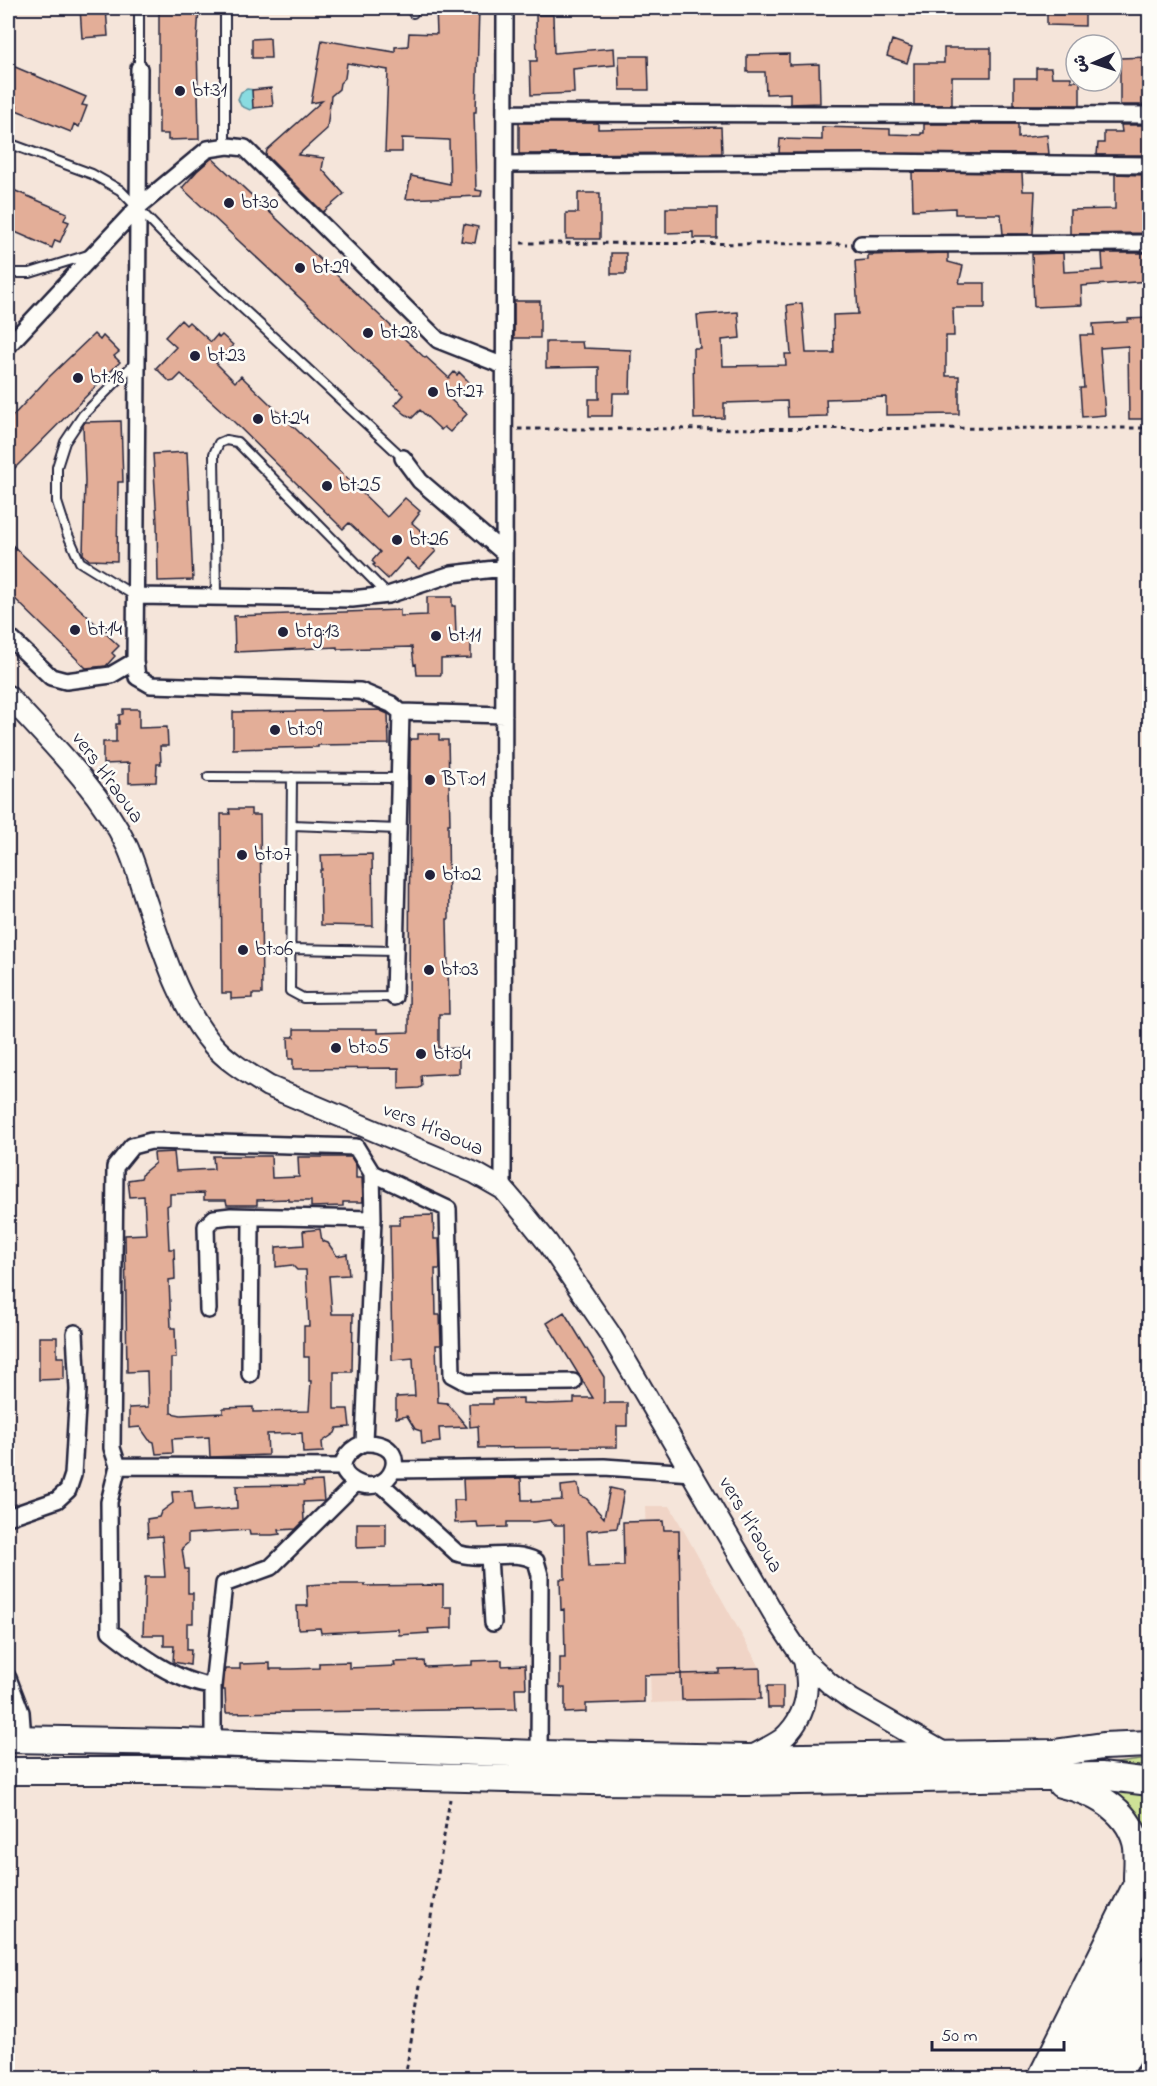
<svg xmlns="http://www.w3.org/2000/svg" width="1157" height="2086" font-family="'Indie Flower','Playpen Sans Arabic',sans-serif">
	<rect width="100%" height="100%" fill="#f5e5da"/>
	<filter id="ink" filterUnits="userSpaceOnUse"><feTurbulence type="fractalNoise" baseFrequency=".0167" numOctaves="2"/><feDisplacementMap in="SourceGraphic" scale="12" xChannelSelector="R" yChannelSelector="G"/><feConvolveMatrix kernelMatrix="1 2 1 2 8 2 1 2 1" color-interpolation-filters="sRGB"/></filter>
	<g filter="url(#ink)">
		<!-- built -->
		<path fill="#f0d4c6" d="M645 1506H670L760 1668 761 1699 651 1703Z"/>
		<!-- green -->
		<path fill="#cee297" stroke="#788269" stroke-width="1.5" d="M1149 1759V1772L1100 1765Z
			M1111 1789 1149 1796V1835L1132 1810Z"/>
		<!-- water -->
		<path fill="#89dbe0" stroke="#60919e" stroke-width="1.5" d="M247 89 254 90 256 107 250 110 241 106 238 99 241 92Z"/>
		<!-- building -->
		<path fill="#e3ae98" stroke="#22223b" stroke-width="1.5" d="M80 8H106L108 36 82 38Z
			M159 8H199L197 40 199 139 168 140V134H159Z
			M436 8H479L476 112H474L476 190 482 191 481 196 406 199 411 176 450 184 449 140 402 138V152H385L388 70 347 63 345 78 340 83 339 89 331 96 327 129 298 155 324 158 322 169 344 194 323 212 266 155 267 150 322 101 311 103 322 40 395 52V47L408 46 409 33 437 34Z
			M1047 8H1085V26L1047 25Z
			M536 15H553L554 53 614 48 615 65 573 69 574 93 531 95 530 61H537Z
			M270 38 271 58H252V39Z
			M892 40 912 47 907 63 887 56Z
			M944 48H991V77H952V105H914V63H944Z
			M789 54V65L819 64 820 103 790 104V93L766 94 765 72H747V55Z
			M619 56H648L649 90H620Z
			M1149 57V105H1120V58Z
			M8 64 86 97 82 105 87 106 79 127 74 124 71 132 16 110 17 106 8 103Z
			M1036 68H1051L1052 77H1071V81H1080V105H1014V78H1036Z
			M271 88 273 106 253 108 252 90Z
			M519 123H598V129L721 127 722 153 519 154Z
			M924 124H1018V138L1047 135 1049 154 779 153 780 139 822 140V127L890 129V134L921 135V133H924Z
			M1121 125H1149V155H1097L1098 143H1104V132H1122Z
			M212 158 425 358 426 357 449 378 454 372 457 375 459 372 469 382 451 400 467 414 450 432 444 427 441 430 420 410 412 418 405 414 395 405 404 395 182 188 197 171Z
			M912 172 1022 173 1023 191H1035L1033 234H1003L1001 214H955V208L913 210Z
			M1115 174 1142 175 1143 201H1149V233L1070 234V210L1115 209Z
			M11 189 67 213 64 220 69 222 60 242 55 240 52 248 8 229V198Z
			M578 193H600V239H566V213H578Z
			M666 208H717V238H693V232L666 233Z
			M464 224 478 227 475 243 461 241Z
			M611 253H626V274H611Z
			M948 253V262L963 266 959 283H985V308H953L954 336H946V376H959V414L886 415V397L826 399 827 416 788 417 787 401 724 403V418L694 419 693 348H700L697 315 738 312 740 338 722 340 723 366 786 365 785 354H791L787 305 802 303 806 353H834L833 315 858 314 855 261 868 260V255Z
			M1063 253 1064 272 1103 270 1102 253H1149V281L1081 286 1082 305 1034 307 1032 254Z
			M514 301H540V338H514Z
			M1149 318V419H1129L1128 346 1100 348 1105 415 1082 417 1080 388H1084L1080 335H1094L1093 324 1128 322V319Z
			M181 320 186 325 189 322 211 342 217 335 219 338 222 335 233 345 216 363 235 382 241 376 387 517 405 498 420 511 418 513 419 514 412 523 426 535 425 537 430 542 428 544 436 551 419 569 407 558 388 579 373 565 375 564 372 561 380 552 349 523 343 529 232 420 181 374 174 381 170 382 156 368 176 347 165 337Z
			M94 334 100 340 103 336 119 352 114 356 120 362 8 475V421L50 376Z
			M546 342H582L583 348 631 350 630 393H613L612 416H589V399H599V367L546 368Z
			M121 421 123 482H118L117 561 89 560 83 554 85 481 83 425 85 422Z
			M187 452 193 580 158 581 157 523 153 454Z
			M8 541 119 646 112 653 115 656 106 666 86 668 8 592Z
			M427 597H452V606H455L456 636H465V639H471V658L441 659V675H417L416 664 414 665 412 647 337 649V647L235 652 234 616 400 610V616L427 615Z
			M123 709H139V728L167 727 168 746H160L161 764H157L156 782 129 783V763L103 764V742H116V724H119V715L123 714Z
			M379 710 388 714 389 744 318 745V747L233 749V712Z
			M418 734H439V740H448L450 824H448L449 919H447L449 1014H439V1049L459 1048V1073L421 1075 422 1086 419 1088 399 1089V1068L293 1069V1059H289L288 1037H294V1029H378V1033L409 1032 410 739H418Z
			M229 809H251V815H260L262 994H252V998L231 999V993H222L221 814H230Z
			M372 854 373 926 321 925 320 870H322L321 855Z
			M174 1152 176 1171 214 1169 213 1156H271L272 1178 299 1177 298 1157H351L356 1165V1178H362L363 1202H343V1206L311 1207V1201H289V1199L257 1200V1205H227L226 1200H204V1193L170 1194V1204L167 1206 169 1249H174L175 1279 169 1280 171 1328H175L176 1358H171V1413L181 1415 223 1413V1408L253 1407V1412L309 1411 311 1381H309V1357H304V1326H309L306 1270H297L292 1265 276 1267V1247L304 1245 303 1231 320 1229 322 1241 328 1243 337 1256 347 1254 349 1275 329 1276 332 1314H353L352 1372H334V1409H348L350 1427 337 1428 335 1433 322 1442 323 1452 303 1453 302 1433 267 1434 268 1455 210 1457 209 1437 172 1439 173 1453 156 1454 154 1442 149 1440 140 1427 129 1428V1408L148 1407 147 1371 127 1372 125 1235 146 1234 144 1196 130 1197 128 1180 141 1178 143 1173 155 1163 154 1153Z
			M433 1215 434 1239H439L440 1269H435L436 1315H440L441 1345H436L438 1402 447 1403 467 1427 439 1428 440 1442 422 1444 421 1431 415 1429 407 1416 396 1418V1397L415 1396 414 1381 413 1358 392 1360 390 1225H400V1216Z
			M564 1312 604 1377V1403H627V1426H617V1447L479 1448 478 1426 470 1427 469 1404H493V1399L523 1398V1403L546 1404 574 1403V1398H593L547 1323Z
			M39 1337H57V1357H64V1379L39 1380Z
			M521 1478 522 1500H531V1502L562 1500 561 1486 578 1484 580 1496 586 1498 604 1518 610 1488 624 1491 617 1528 587 1531 589 1567 624 1566 623 1522 663 1521 664 1530H679L681 1674 644 1675V1702L586 1704V1712L565 1713V1688H560V1658H565L564 1609 561 1610 560 1579H565L564 1525H555L550 1520 534 1522H507V1527L478 1528 477 1522 455 1523 454 1500H464L463 1479Z
			M322 1481 324 1501 303 1502 304 1521 296 1529 279 1530 280 1534 272 1535H250L249 1530 188 1534V1543L182 1548 185 1569H188V1593H193V1623H187V1650H191L190 1665 173 1662 174 1646H164V1635H143L145 1577H165L162 1536 148 1537 147 1519 159 1517 161 1512 173 1503 172 1492 192 1491 194 1511 226 1509 237 1508 236 1486 304 1485 303 1482Z
			M357 1523H386V1547L357 1548Z
			M324 1584H365V1586L443 1585V1607H452V1628L428 1629 429 1633 399 1635 398 1629 321 1633 320 1628 298 1629 297 1606H308L307 1585Z
			M502 1660V1666L525 1665 526 1688H515L516 1709 226 1713 225 1690H223L225 1669H240V1664L270 1663V1669H292L319 1668V1663L349 1662V1668L395 1666 394 1662 424 1661 425 1667 472 1665V1661Z
			M760 1668 761 1699 682 1700 681 1674 719 1673V1669Z
			M767 1686H783V1708H768Z"/>
		<g fill="none" stroke-linecap="round" stroke-linejoin="round">
			<!-- service casing -->
			<g stroke="#22223b" stroke-width="12">
				<path id="service" d="M225 8V146
					M413 8V13
					M139 68V8
					M8 143 92 174 120 190 164 235 403 458
					M8 273H30L88 255
					M135 596 80 562 67 533 57 502V467L65 442 83 415 136 362
					M216 596 214 454 219 443 226 440 237 442 387 594
					M208 777 399 778
					M292 777 290 991 303 998 394 997
					M292 825 398 829
					M290 949 395 951"/>
			</g>
			<!-- minor casing -->
			<g stroke="#22223b" stroke-width="20">
				<path id="minor" d="M139 68 135 661 137 677 151 685 360 691 391 704 401 712 504 715
					M506 113 1150 115
					M506 164 872 162 1150 165
					M861 244 1150 243
					M8 346 137 208 208 149 228 146 245 148 438 340 504 366
					M403 458 420 481 503 552
					M135 596 352 599 388 595 452 574 503 568
					M8 636 51 677 66 681 111 675 135 661
					M394 997 401 712
					M372 1173 448 1209 452 1375 467 1383 573 1382
					M503 1189 505 8
					M208 1310 206 1226 214 1218 231 1216 373 1219
					M250 1374 251 1218
					M364 1443C418 1441 390 1503 354 1481 332 1468 347 1450 364 1443Z
					M118 1466 109 1502 110 1631C138 1653 177 1683 213 1686
					M343 1467 118 1466 112 1448 115 1167 132 1146 151 1141 356 1147 372 1173 373 1219 364 1443
					M394 1470 604 1467 692 1473
					M380 1483 457 1553C483 1562 512 1548 536 1561L540 1575 539 1754
					M8 1517 57 1500 68 1490 73 1475 78 1390 75 1333
					M489 1556 493 1623
					M8 1678 21 1712 23 1739
					M213 1743V1686L224 1584 271 1567 356 1483"/>
			</g>
			<!-- tertiary casing -->
			<g stroke="#22223b" stroke-width="24">
				<path id="tertiary" d="M8 696C50 742 99 789 127 846 135 863 140 883 146 901 163 950 179 1006 213 1045 228 1062 249 1074 268 1086L475 1173 503 1189 526 1216 547 1242 610 1334 778 1621 804 1660
					M748 1758C759 1752 772 1746 782 1739 806 1718 811 1689 804 1660L830 1684 852 1700 946 1754"/>
			</g>
			<!-- trunk casing -->
			<g stroke="#22223b" stroke-width="30">
				<path id="trunk" d="M8 1739 180 1742 539 1754 747 1758 1054 1753 1103 1746 1150 1744
					M8 1771H180L590 1781 746 1782 1101 1776 1150 1782
					M1061 1784C1092 1791 1127 1808 1136 1842 1139 1853 1137 1868 1137 1879
					M1041 2078 1150 1858
					M1067 2078 1150 1914
					M1096 2078 1150 1971
					M1116 2078 1150 2014"/>
			</g>
			<!-- path -->
			<path stroke="#22223b" stroke-width="3" stroke-dasharray="4.5 4.5" stroke-linecap="butt" d="M521 243 847 244
				M518 429 1150 428
				M405 2078 450 1799"/>
			<!-- service -->
			<use href="#service" stroke="#fdfcf7" stroke-width="8"/>
			<!-- minor -->
			<use href="#minor" stroke="#fdfcf7" stroke-width="15"/>
			<!-- tertiary -->
			<use href="#tertiary" stroke="#fdfcf7" stroke-width="20"/>
			<!-- trunk -->
			<use href="#trunk" stroke="#fdfcf7" stroke-width="26"/>
		</g>
	</g>
	<!-- markers -->
	<g fill="#22223b" stroke="#fdfcf7" stroke-width="2">
		<circle cx="180" cy="91" r="6"/>
		<circle cx="229" cy="203" r="6"/>
		<circle cx="300" cy="268" r="6"/>
		<circle cx="368" cy="333" r="6"/>
		<circle cx="195" cy="356" r="6"/>
		<circle cx="78" cy="378" r="6"/>
		<circle cx="433" cy="392" r="6"/>
		<circle cx="258" cy="419" r="6"/>
		<circle cx="327" cy="486" r="6"/>
		<circle cx="397" cy="540" r="6"/>
		<circle cx="75" cy="630" r="6"/>
		<circle cx="283" cy="632" r="6"/>
		<circle cx="436" cy="636" r="6"/>
		<circle cx="275" cy="730" r="6"/>
		<circle cx="430" cy="780" r="6"/>
		<circle cx="242" cy="855" r="6"/>
		<circle cx="430" cy="875" r="6"/>
		<circle cx="243" cy="950" r="6"/>
		<circle cx="429" cy="970" r="6"/>
		<circle cx="336" cy="1048" r="6"/>
		<circle cx="421" cy="1054" r="6"/>
	</g>
	<g text-anchor="middle" dominant-baseline="central" stroke-width="5" stroke-linejoin="round" paint-order="stroke">
		<!-- poi labels -->
		<g font-size="21" fill="#22223b" stroke="#fdfcf7" text-anchor="start">
			<text x="192" y="91">bt:31</text>
			<text x="241" y="203">bt:30</text>
			<text x="312" y="268">bt:29</text>
			<text x="380" y="333">bt:28</text>
			<text x="207" y="356">bt:23</text>
			<text x="90" y="378">bt:18</text>
			<text x="445" y="392">bt:27</text>
			<text x="270" y="419">bt:24</text>
			<text x="339" y="486">bt:25</text>
			<text x="409" y="540">bt:26</text>
			<text x="87" y="630">bt:14</text>
			<text x="295" y="632">btg:13</text>
			<text x="448" y="636">bt:11</text>
			<text x="287" y="730">bt:09</text>
			<text x="442" y="780">BT:01</text>
			<text x="254" y="855">bt:07</text>
			<text x="442" y="875">bt:02</text>
			<text x="255" y="950">bt:06</text>
			<text x="441" y="970">bt:03</text>
			<text x="348" y="1048">bt:05</text>
			<text x="433" y="1054">bt:04</text>
		</g>
		<!-- street labels -->
		<g font-size="21" fill="#22223b" stroke="#fdfcf7">
			<text transform="translate(107 778) rotate(54)">vers H'raoua</text>
			<text transform="translate(433 1130) rotate(23)">vers H'raoua</text>
			<text transform="translate(750 1525) rotate(60)">vers H'raoua</text>
		</g>
	</g>
	<!-- margin -->
	<rect width="1157" height="2086" fill="none" stroke="#fdfcf7" stroke-width="30"/>
	<rect x="15" y="15" width="1127" height="2056" fill="none" stroke="#22223b" stroke-width="2" filter="url(#ink)"/>
	<!-- north arrow -->
	<g transform="translate(1094 63) rotate(267)"><circle r="28" fill="#fdfcf7" stroke="#a5a5ac" stroke-width="1.5"/>
	<path d="M0-4.5L10 22L0 15L-10 22Z" fill="#22223b"/>
	<text y="-9" font-size="16" font-weight="bold" text-anchor="middle" fill="#22223b">ش</text>
	</g>
	<!-- scale -->
	<path d="M932 2041v9h132v-9" fill="none" stroke="#22223b" stroke-width="3"/>
	<text x="941" y="2041" font-size="18" fill="#22223b" stroke="#fdfcf7" stroke-width="4.5" paint-order="stroke">50 m</text>
</svg>
